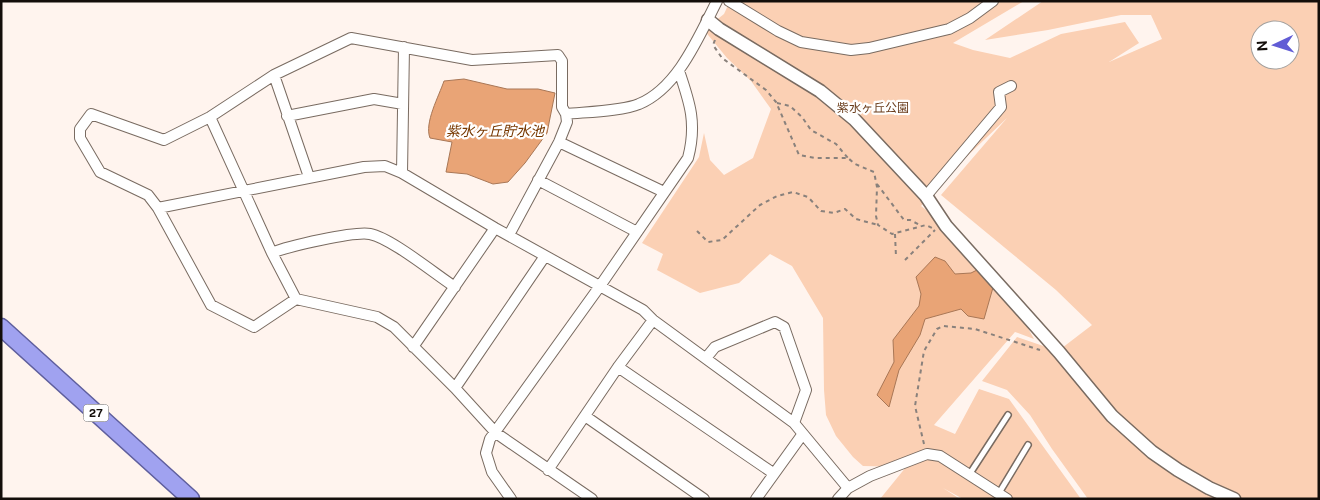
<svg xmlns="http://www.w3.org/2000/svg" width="1320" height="500" font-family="'Public Sans','Noto Sans JP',sans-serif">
	<rect width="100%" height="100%" fill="#fff4ee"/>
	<!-- green -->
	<path fill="#fbd0b4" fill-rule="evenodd" d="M730 1H1024L953 43 973 50 1010 58 1061 34 1125 22 1139 43 1109 62 1162 39 1151 15H1121L1048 30 985 40 1043 1H1319V499H1088L1052 449 1030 415 1007 390 982 381 1017 337 1058 351 1092 325 1056 290 941 195 1007 118 963 160 921 206 933 215 1006 288 1034 339 1015 332 934 425 955 434 979 389 1009 399 1081 499H963L943 488 960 499H880L906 467 863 466 853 457 836 436 826 415 824 390 823 318 792 266 770 254 739 283 700 293 657 270 663 254 642 243 699 157 704 133 710 160 724 175 753 158 771 109 751 81 727 58 704 30 724 14ZM1260 30H1290V60H1260Z"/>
	<!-- water -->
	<path fill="#e9a476" stroke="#a97756" d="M464 79 507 89H538L555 93 547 133 525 163 508 182 493 184 467 174 446 172 452 142 430 138C424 123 439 96 444 81Z
		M935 257 945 261 955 274 971 273 979 269 994 284 984 319 968 316 961 309 925 319 920 335 899 370 889 407 877 395 894 362 893 340 919 306 921 294 916 277Z"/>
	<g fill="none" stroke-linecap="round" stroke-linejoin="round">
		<!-- service casing -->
		<g stroke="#796b61" stroke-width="8">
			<path id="service" d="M969 475 1008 415
				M999 493 1028 445"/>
		</g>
		<!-- minor casing -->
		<g stroke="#796b61" stroke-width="12">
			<path id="minor" d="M729 1 778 31 801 42 851 50 869 48 949 29 970 18 993 1
				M274 75 309 177
				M566 114C585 112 623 111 639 104 678 88 699 36 717 1
				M287 116 374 99 403 104
				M210 117 272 253 296 299
				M559 142 664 192
				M402 173 404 47
				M538 180 637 232
				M926 196 1001 107 999 92 1011 86
				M158 208 364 167 385 166 402 173 495 228 643 310 653 320 794 423 848 488
				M509 235 559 142 567 122 566 114 562 107V61L558 55 472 60 351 38 274 75 210 117 164 140 91 114 80 129V138L100 172 148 195 158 208 211 305 254 327 296 299 377 317 394 327 455 388 496 433 592 499
				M272 253C288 246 355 231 370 234 391 238 435 274 455 287
				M413 347 495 228
				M706 358 715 347 775 322 784 327 806 390 794 423
				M618 367 773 473
				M455 388 545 256
				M585 416 704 499
				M548 470 618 367 653 320
				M511 499 492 472 486 453 490 439 600 286 688 158C697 124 690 103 679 71
				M756 499 802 435
				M838 499 848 488 870 476 927 454 940 456 1007 499"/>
		</g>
		<!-- tertiary casing -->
		<g stroke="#796b61" stroke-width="15">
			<path id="tertiary" d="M708 20 719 29 820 91 854 119 926 196 946 226 1059 352 1112 416 1152 452 1178 470 1209 488 1234 499"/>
		</g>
		<!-- trunk casing -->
		<g stroke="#5f5f9d" stroke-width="19">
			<path id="trunk" d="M1 327 191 499"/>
		</g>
		<!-- path -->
		<path stroke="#89817c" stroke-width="2" stroke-dasharray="4 4" stroke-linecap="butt" d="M715 40 713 45 722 58 766 90 776 102 799 155 815 158H848L855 164 874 172 877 187 876 216 878 225 892 234 926 225 932 228
			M777 103 790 106 802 117 811 130 836 144 848 158
			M877 184 904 220H910L922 226
			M697 231 708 242 722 240 760 205 777 196 793 192 808 197 821 211 834 213 845 209 856 219 878 225
			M895 234 896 257
			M905 260 935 230
			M924 444 915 406 924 351 937 329 943 326 975 329 1040 350"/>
		<!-- service -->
		<use href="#service" stroke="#fff" stroke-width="5"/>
		<!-- minor -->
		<use href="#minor" stroke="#fff" stroke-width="10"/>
		<!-- tertiary -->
		<use href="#tertiary" stroke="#fff" stroke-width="12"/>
		<!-- trunk -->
		<use href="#trunk" stroke="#a0a2f0" stroke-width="16"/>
	</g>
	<g text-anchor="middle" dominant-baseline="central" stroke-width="4.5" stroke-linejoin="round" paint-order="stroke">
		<!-- shield labels -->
		<rect fill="#fff" stroke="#5a5654" stroke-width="1" x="83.5" y="404.5" width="25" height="17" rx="4"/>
		<g font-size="11" font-weight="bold" fill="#130e0a">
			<text x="96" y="413">27</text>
		</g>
		<!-- park labels -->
		<g font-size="12" fill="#6a3c1b" stroke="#fff">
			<text x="873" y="108">紫水ヶ丘公園</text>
		</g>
		<!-- water labels -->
		<g font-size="14" font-style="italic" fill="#773800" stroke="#fff">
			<text x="495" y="131">紫水ヶ丘貯水池</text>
		</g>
	</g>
	<!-- border -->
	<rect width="1320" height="500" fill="none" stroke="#130e0a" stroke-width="5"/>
	<!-- north arrow -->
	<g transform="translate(1275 45) rotate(266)"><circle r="24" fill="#ffffff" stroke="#a19f9d"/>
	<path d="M0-4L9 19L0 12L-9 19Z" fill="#615cd5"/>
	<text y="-8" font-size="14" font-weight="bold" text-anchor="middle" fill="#130e0a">N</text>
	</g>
</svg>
